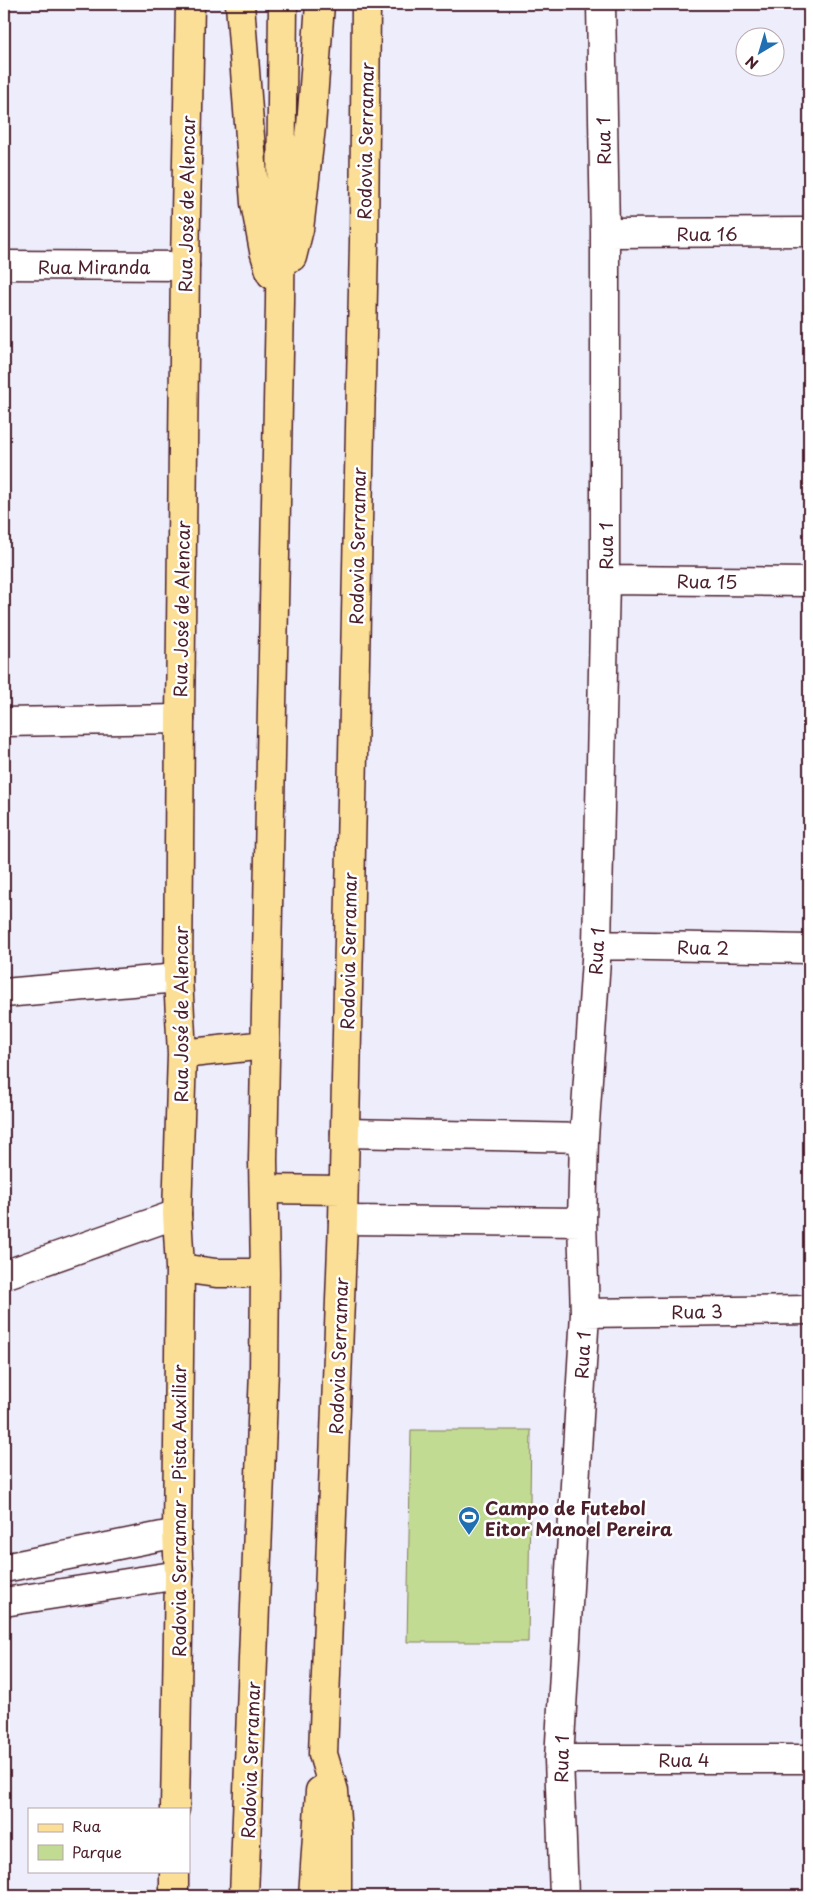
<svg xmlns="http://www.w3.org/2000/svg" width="813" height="1900" font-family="'Playpen Sans',sans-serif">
	<rect width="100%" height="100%" fill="#ededfc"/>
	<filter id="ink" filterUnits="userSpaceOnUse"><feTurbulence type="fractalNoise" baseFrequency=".02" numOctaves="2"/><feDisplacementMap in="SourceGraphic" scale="10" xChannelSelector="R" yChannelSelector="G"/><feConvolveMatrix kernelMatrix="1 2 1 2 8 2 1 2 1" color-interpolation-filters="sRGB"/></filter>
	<g filter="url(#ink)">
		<!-- green -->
		<path fill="#c2db92" stroke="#867d5e" d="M411 1430H531L528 1642H407Z"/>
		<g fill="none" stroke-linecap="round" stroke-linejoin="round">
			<!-- minor casing -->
			<g stroke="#4a1f2b" stroke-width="31">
				<path id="minor" d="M605 233 809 232
					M4 265 185 266
					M605 580 809 582
					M4 722 180 719
					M597 945 809 949
					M4 993 178 978
					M345 1133 584 1138
					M343 1220 582 1222
					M4 1275 177 1214
					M585 1313 809 1310
					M4 1568 177 1533
					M4 1602 179 1575
					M559 1759H809
					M564 1896 559 1759 585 1313 582 1222 584 1138 597 945 605 580V233L601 4"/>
			</g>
			<!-- major casing -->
			<g stroke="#4a1f2b" stroke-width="31">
				<path id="major" d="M240 4 255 203 264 251 271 274
					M292 257 299 229 311 127 320 4
					M182 1054 266 1045
					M264 1189 343 1190
					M180 1268 216 1273H265
					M175 1809 179 1575 177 1533 180 1268 177 1214 182 1054 178 978 180 719 185 266 190 4
					M174 1896V1871
					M244 1896 264 1370 265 1273 263 1160 280 302 283 4
					M313 1896 320 1791
					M337 1896V1834L334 1791 323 1754 343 1220 364 242 366 4"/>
			</g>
			<!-- minor -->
			<use href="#minor" stroke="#fff" stroke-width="28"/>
			<!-- major -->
			<use href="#major" stroke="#fbdf96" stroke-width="28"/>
		</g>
	</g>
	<!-- icons -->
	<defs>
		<g id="stadium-pin" transform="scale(1.125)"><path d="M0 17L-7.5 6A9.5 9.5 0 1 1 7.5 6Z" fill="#1f6fb2" stroke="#fff"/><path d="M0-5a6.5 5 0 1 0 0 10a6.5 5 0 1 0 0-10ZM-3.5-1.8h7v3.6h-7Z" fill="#fff"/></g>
	</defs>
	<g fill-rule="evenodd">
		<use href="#stadium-pin" x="469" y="1517"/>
	</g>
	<g text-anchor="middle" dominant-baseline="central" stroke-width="5" stroke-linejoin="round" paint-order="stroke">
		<!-- street labels -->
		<g font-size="18" fill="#4a1f2b" stroke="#fff">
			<text transform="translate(365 141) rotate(-89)">Rodovia Serramar</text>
			<text transform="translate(603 141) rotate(-91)">Rua 1</text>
			<text transform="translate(186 204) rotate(-89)">Rua José de Alencar</text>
			<text x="707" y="233">Rua 16</text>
			<text x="94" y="266">Rua Miranda</text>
			<text transform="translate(357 546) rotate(-89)">Rodovia Serramar</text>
			<text transform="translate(605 546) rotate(-90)">Rua 1</text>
			<text transform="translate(707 581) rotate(1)">Rua 15</text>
			<text transform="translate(181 609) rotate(-89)">Rua José de Alencar</text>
			<text transform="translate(703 947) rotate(1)">Rua 2</text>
			<text transform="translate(348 951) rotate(-89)">Rodovia Serramar</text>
			<text transform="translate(596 951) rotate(-87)">Rua 1</text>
			<text transform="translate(180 1014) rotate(-90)">Rua José de Alencar</text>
			<text transform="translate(697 1311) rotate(-1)">Rua 3</text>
			<text transform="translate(582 1355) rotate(-87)">Rua 1</text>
			<text transform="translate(338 1356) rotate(-88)">Rodovia Serramar</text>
			<text transform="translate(178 1511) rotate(-90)">Rodovia Serramar - Pista Auxiliar</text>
			<text transform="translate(561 1759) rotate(-89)">Rua 1</text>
			<text x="684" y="1759">Rua 4</text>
			<text transform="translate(250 1760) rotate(-88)">Rodovia Serramar</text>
		</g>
		<!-- poi labels -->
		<g font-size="18" font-weight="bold" fill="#4a1f2b" stroke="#fff" text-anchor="start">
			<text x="485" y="1507">Campo de Futebol<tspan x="485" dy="21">Eitor Manoel Pereira</tspan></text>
		</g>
	</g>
	<!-- margin -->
	<rect width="813" height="1900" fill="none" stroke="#fff" stroke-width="20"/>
	<rect x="10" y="10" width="793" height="1880" fill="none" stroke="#4a1f2b" stroke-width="2" filter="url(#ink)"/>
	<!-- legend -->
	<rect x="28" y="1808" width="162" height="65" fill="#ffffff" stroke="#b7a5aa"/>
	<rect x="38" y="1824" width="25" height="8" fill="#fbdf96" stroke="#b7a5aa"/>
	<text x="72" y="1832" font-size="15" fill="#4a1f2b">Rua</text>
	<rect x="38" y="1845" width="25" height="15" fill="#c2db92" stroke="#b7a5aa"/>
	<text x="72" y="1858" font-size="15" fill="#4a1f2b">Parque</text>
	<!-- north arrow -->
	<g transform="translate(760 52) rotate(218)"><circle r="24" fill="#ffffff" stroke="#b7a5aa"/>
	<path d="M0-4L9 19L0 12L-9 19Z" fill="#1f6fb2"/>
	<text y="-8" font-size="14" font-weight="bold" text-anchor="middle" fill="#4a1f2b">N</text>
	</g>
</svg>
